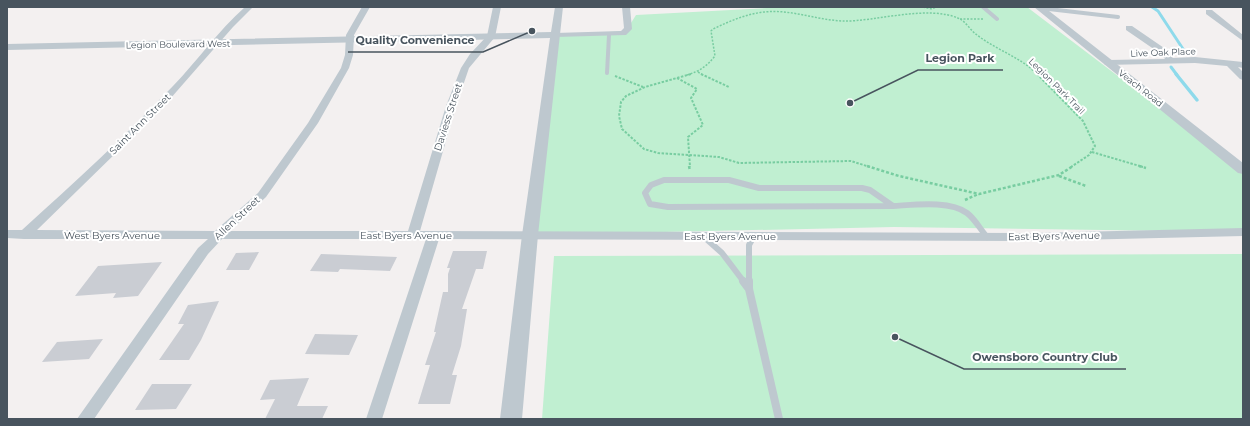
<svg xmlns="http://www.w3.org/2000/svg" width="1250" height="426" font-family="Montserrat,sans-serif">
	<rect width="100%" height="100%" fill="#f3f0f0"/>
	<!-- green -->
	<path fill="#c0efd1" d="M785 7H1027L1243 171V232L894 227 530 235 555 35 626 31 636 15Z
		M1243 254V419H542L554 256Z"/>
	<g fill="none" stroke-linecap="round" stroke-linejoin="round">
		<!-- stream-far1 -->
		<path stroke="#8edaeb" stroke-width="3" d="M1152 7 1158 11 1185 52 1179 54
			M1171 67 1177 75"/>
		<!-- stream -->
		<path stroke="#8edaeb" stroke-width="3.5" d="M1176 74 1197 100"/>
	</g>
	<!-- building -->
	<path fill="#cacdd3" d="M453 251H487L483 269H476L462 309H467L461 346 452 375H457L450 404H418L430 365H425L436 332H434L443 292H448V274L450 268H447Z
		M259 252 249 270H226L236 253Z
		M321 254 348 255 397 257 390 271 340 269 338 272 310 271Z
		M162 262 138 296 113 298 116 293 75 296 98 266Z
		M219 301 201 340 189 360H159L184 324H178L188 305Z
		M315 334 358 335 349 355 305 354Z
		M103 339 89 359 42 362 57 342Z
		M309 378 297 406H328L322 419H265L275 399 260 400 270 380Z
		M152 384H192L176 409 135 410Z"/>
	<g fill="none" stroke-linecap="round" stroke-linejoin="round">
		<!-- path-far2 -->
		<path stroke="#78cda1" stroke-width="1.5" stroke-dasharray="2 1.5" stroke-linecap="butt" d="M923 7 932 9 936 7
			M960 19H983
			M698 72 703 75
			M687 75C700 71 707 66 715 56L711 31 713 29C730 21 746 14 764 12 791 9 816 20 843 21 875 22 929 4 960 19 966 22 971 31 977 35 996 50 1021 57 1038 75"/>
		<!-- path-far1 -->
		<path stroke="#78cda1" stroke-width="2" stroke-dasharray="2.5 1.5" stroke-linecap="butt" d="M691 74 645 87 626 96 621 102 619 116 622 129 644 149 658 153 719 157 739 163 851 161 870 167
			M701 74 729 87
			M1037 74 1083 121 1095 146 1089 155 1071 167
			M615 76 643 87
			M677 78 697 89 691 98 703 125 688 137 690 167
			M1092 152 1143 167"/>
		<!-- path -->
		<path stroke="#78cda1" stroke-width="2.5" stroke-dasharray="3 2" stroke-linecap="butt" d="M689 166 690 171
			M867 166 899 176 979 194 1059 175 1073 166
			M1139 166 1146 168
			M1059 176 1086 186
			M965 200 978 194"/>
		<!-- service-far2 -->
		<path stroke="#bec8cf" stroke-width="4" d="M983 7 997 19
			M1040 8 1118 17
			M607 73 609 35"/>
		<!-- service-far1 -->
		<path stroke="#bec8cf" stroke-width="6" d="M664 180H729L759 188H862L870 190 893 206 668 207 650 204 645 193 651 185Z
			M893 206C913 205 950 200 967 213 975 219 980 229 987 237
			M703 236 722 253 744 282
			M749 282V245L754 236"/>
		<!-- service -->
		<path stroke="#bec8cf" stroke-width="8" d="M743 281 749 289
			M749 281V289L779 419"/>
		<!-- minor -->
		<path fill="#bec8cf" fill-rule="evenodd" d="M245 7H253L233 27 163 107 37 230 215 231 258 193 308 123 341 68 345 55 346 35 362 7H370L354 35 353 55 349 68 318 123 266 197 230 231H408L446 106 461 68 470 54 487 36 493 7H501L495 37 469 68 456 106 420 231 1033 233 1243 228V236L1033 241 439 239 382 419H366L426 239H222L208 254 94 419H77L198 248 208 239H24L7 238V230H22C74 183 125 136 173 86 198 60 218 31 245 7Z
			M622 7H630L632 29 626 35 555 37 551 35 555 33 621 31 624 28Z
			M1206 10H1212L1243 35V41L1206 14Z
			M1126 26H1132L1167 50 1173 58 1195 57 1243 62V68L1238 67 1243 72V80L1240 79 1227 66 1195 63 1105 65 1104 63 1108 60 1165 59 1161 54 1126 30Z"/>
		<!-- tertiary -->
		<path fill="#bec8cf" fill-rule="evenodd" d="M555 7H563L538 235 522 419H500L522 235 550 38 7 50V44L551 32Z
			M1034 7H1044L1243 163V174L1238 173Z"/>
	</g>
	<g text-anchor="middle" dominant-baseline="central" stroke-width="4" stroke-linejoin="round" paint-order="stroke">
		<!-- far-street labels -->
		<g font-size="9" fill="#48545e" stroke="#fff">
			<text transform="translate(178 44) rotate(-1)">Legion Boulevard West</text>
			<text transform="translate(1163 52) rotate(-2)">Live Oak Place</text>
			<text transform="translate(1057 86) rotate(45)">Legion Park Trail</text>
			<text transform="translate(1141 88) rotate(38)">Veach Road</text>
		</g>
		<!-- street labels -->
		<g font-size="10" fill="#48545e" stroke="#fff">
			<text transform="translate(448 117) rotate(-72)">Daviess Street</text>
			<text transform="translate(140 124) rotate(-45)">Saint Ann Street</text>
			<text transform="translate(237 218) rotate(-43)">Allen Street</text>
			<text x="112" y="235">West Byers Avenue</text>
			<text x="406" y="235">East Byers Avenue</text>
			<text x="730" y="236">East Byers Avenue</text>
			<text transform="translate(1054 236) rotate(-1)">East Byers Avenue</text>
		</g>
	</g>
	<!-- callouts -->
	<path fill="none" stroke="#48545e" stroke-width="1.5" d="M532 31L483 52H348M850 103L918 70H1003M895 337L964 369H1126"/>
	<g fill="#48545e" stroke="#fff" stroke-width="1.5">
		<circle cx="532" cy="31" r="4"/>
		<circle cx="850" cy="103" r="4"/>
		<circle cx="895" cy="337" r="4"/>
	</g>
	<g font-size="11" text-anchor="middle" font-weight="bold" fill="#48545e" stroke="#fff" stroke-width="4" stroke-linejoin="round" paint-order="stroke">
		<text x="415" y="44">Quality Convenience</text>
		<text x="960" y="62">Legion Park</text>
		<text x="1045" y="361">Owensboro Country Club</text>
	</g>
	<!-- border -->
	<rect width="1250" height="426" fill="none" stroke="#48545e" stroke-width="16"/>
</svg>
